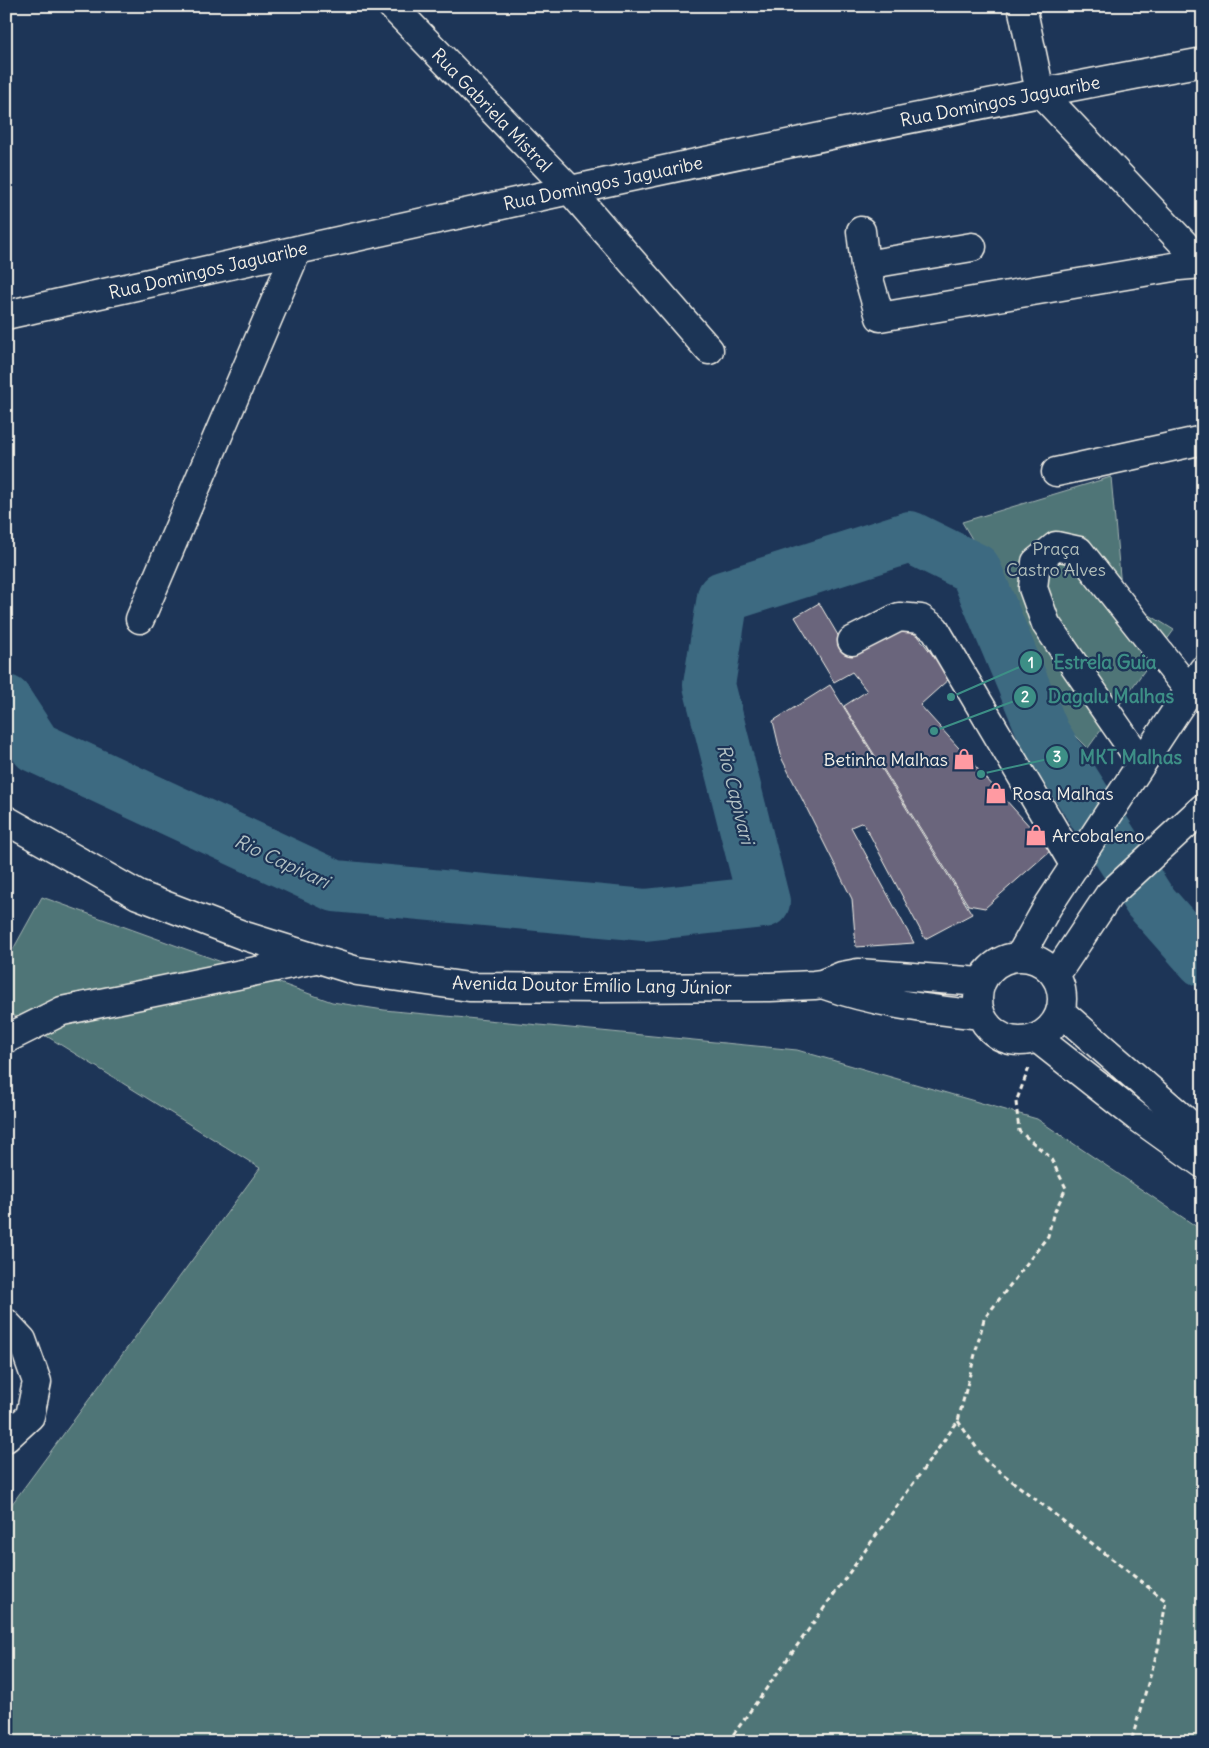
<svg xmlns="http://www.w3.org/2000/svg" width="1209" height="1748" font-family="Delius,sans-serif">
	<rect width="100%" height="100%" fill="#1d3557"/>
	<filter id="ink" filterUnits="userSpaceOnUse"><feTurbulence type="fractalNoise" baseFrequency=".02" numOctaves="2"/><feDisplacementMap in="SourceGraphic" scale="10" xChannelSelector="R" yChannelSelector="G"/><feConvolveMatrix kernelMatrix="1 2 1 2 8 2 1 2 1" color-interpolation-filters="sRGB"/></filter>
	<g filter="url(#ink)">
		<!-- green -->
		<path fill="#507577" stroke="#a2b3b0" d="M1111 477 1122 598 1174 630 1088 748 1052 712 1020 621 962 522Z
			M42 897 332 1002 384 1010 797 1050 1037 1119 1203 1231V1742H6V1512L260 1168 6 1011V962Z"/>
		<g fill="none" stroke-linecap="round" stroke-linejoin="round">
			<!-- river -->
			<path stroke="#3d6a81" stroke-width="52" d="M6 701 36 747 335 886 645 915 764 902 709 685 723 597 910 537 975 569 1044 734 1149 900 1203 961"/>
		</g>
		<!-- building -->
		<path fill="#6b657b" stroke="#f4f1e8" d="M819 603 849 654 897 623 919 637 950 678 920 705 1051 850 985 908 968 905 844 706 867 691 852 672 834 682 795 617Z
			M830 685 972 914 925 939 863 822 851 827 914 943 856 947 852 899 782 759 773 721Z"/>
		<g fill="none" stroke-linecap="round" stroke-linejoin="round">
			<!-- minor casing -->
			<g stroke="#f4f1e8" stroke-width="31">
				<path id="minor" d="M392 6 570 190 709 350
					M1022 6 1040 92 1203 264
					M861 231 865 265 880 317 1179 266 1202 264
					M865 265 972 247
					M6 315C404 226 802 136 1203 62
					M1056 472 1203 440
					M140 619 297 250
					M852 641 899 617 921 619 935 629 1075 866
					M1142 763 1046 624 1033 588 1036 562 1056 546 1079 551 1189 690
					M6 820 138 895 245 936 357 971 469 987 600 988 770 987 814 985 822 984 842 976 858 973 981 982
					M1020 956 1048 906 1203 670
					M978 999a42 42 0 1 1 84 0a42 42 0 1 1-84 0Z
					M1055 976 1109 895 1203 808
					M822 984C875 1003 925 1009 981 1015
					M1061 1012 1203 1136
					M1037 1038 1136 1116 1203 1164
					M6 1039 62 1011 315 959
					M6 1323 22 1340 37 1382 30 1416 6 1438"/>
			</g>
			<!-- path -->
			<path stroke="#f4f1e8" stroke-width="3" stroke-dasharray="5 4" stroke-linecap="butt" d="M958 1421 985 1460 1166 1601 1158 1649 1131 1742
				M728 1742 958 1421 984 1319 1048 1236 1053 1215 1066 1188 1050 1157 1019 1131 1016 1102 1029 1068"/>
			<!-- minor -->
			<use href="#minor" stroke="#1d3557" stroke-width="28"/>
		</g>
	</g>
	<!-- icons -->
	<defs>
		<g id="shop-bare" transform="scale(1.725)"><path d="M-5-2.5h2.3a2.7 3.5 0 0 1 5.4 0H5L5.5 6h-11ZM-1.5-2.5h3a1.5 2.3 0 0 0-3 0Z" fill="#ff9aa2" stroke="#1d3557" stroke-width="2.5" paint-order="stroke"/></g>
	</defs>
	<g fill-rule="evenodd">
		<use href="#shop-bare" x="964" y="759"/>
		<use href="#shop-bare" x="996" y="793"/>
		<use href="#shop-bare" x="1036" y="835"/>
	</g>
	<g text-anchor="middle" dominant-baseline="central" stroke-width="4.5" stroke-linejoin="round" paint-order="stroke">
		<!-- street labels -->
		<g font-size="18" fill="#f4f1e8" stroke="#1d3557">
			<text transform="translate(1000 101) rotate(-11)">Rua Domingos Jaguaribe</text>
			<text transform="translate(492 110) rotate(46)">Rua Gabriela Mistral</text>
			<text transform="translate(603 183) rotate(-12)">Rua Domingos Jaguaribe</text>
			<text transform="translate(208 270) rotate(-13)">Rua Domingos Jaguaribe</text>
			<text transform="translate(592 985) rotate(1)">Avenida Doutor Emílio Lang Júnior</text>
		</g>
		<!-- park labels -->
		<g font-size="18" fill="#b2bfbb" stroke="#1d3557">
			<text x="1056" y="548">Praça<tspan x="1056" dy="21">Castro Alves</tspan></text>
		</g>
		<!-- poi labels -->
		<g font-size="18" fill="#f4f1e8" stroke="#1d3557" text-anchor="start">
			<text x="948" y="759" text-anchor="end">Betinha Malhas</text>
			<text x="1012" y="793">Rosa Malhas</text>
			<text x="1052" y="835">Arcobaleno</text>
		</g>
		<!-- water labels -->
		<g font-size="19" font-style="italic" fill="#b4c2c4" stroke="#1d3557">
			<text transform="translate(736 794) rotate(76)">Rio Capivari</text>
			<text transform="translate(282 861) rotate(25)">Rio Capivari</text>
		</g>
	</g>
	<!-- callouts -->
	<path fill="none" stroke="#3d8f86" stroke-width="2" d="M951 697L1031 662M934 731L1025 697M981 774L1057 757"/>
	<g fill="#3d8f86" stroke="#1d3557" stroke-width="2">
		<circle cx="951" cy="697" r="5"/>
		<circle cx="934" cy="731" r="5"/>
		<circle cx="981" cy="774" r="5"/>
		<circle cx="1031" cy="662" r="12"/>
		<circle cx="1025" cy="697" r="12"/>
		<circle cx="1057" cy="757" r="12"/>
	</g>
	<g font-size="15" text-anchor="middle" font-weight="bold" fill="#fff">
		<text x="1031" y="668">1</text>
		<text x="1025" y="702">2</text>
		<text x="1057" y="762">3</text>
	</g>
	<g font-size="19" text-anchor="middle" font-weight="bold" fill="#3d8f86" stroke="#1d3557" stroke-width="4.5" stroke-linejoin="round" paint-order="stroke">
		<text x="1105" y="669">Estrela Guia</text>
		<text x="1111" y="703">Dagalu Malhas</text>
		<text x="1131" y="764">MKT Malhas</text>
	</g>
	<!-- margin -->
	<rect width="1209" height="1748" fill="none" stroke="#1d3557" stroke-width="25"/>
	<rect x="12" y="12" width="1184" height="1723" fill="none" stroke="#f4f1e8" stroke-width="2" filter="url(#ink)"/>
</svg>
